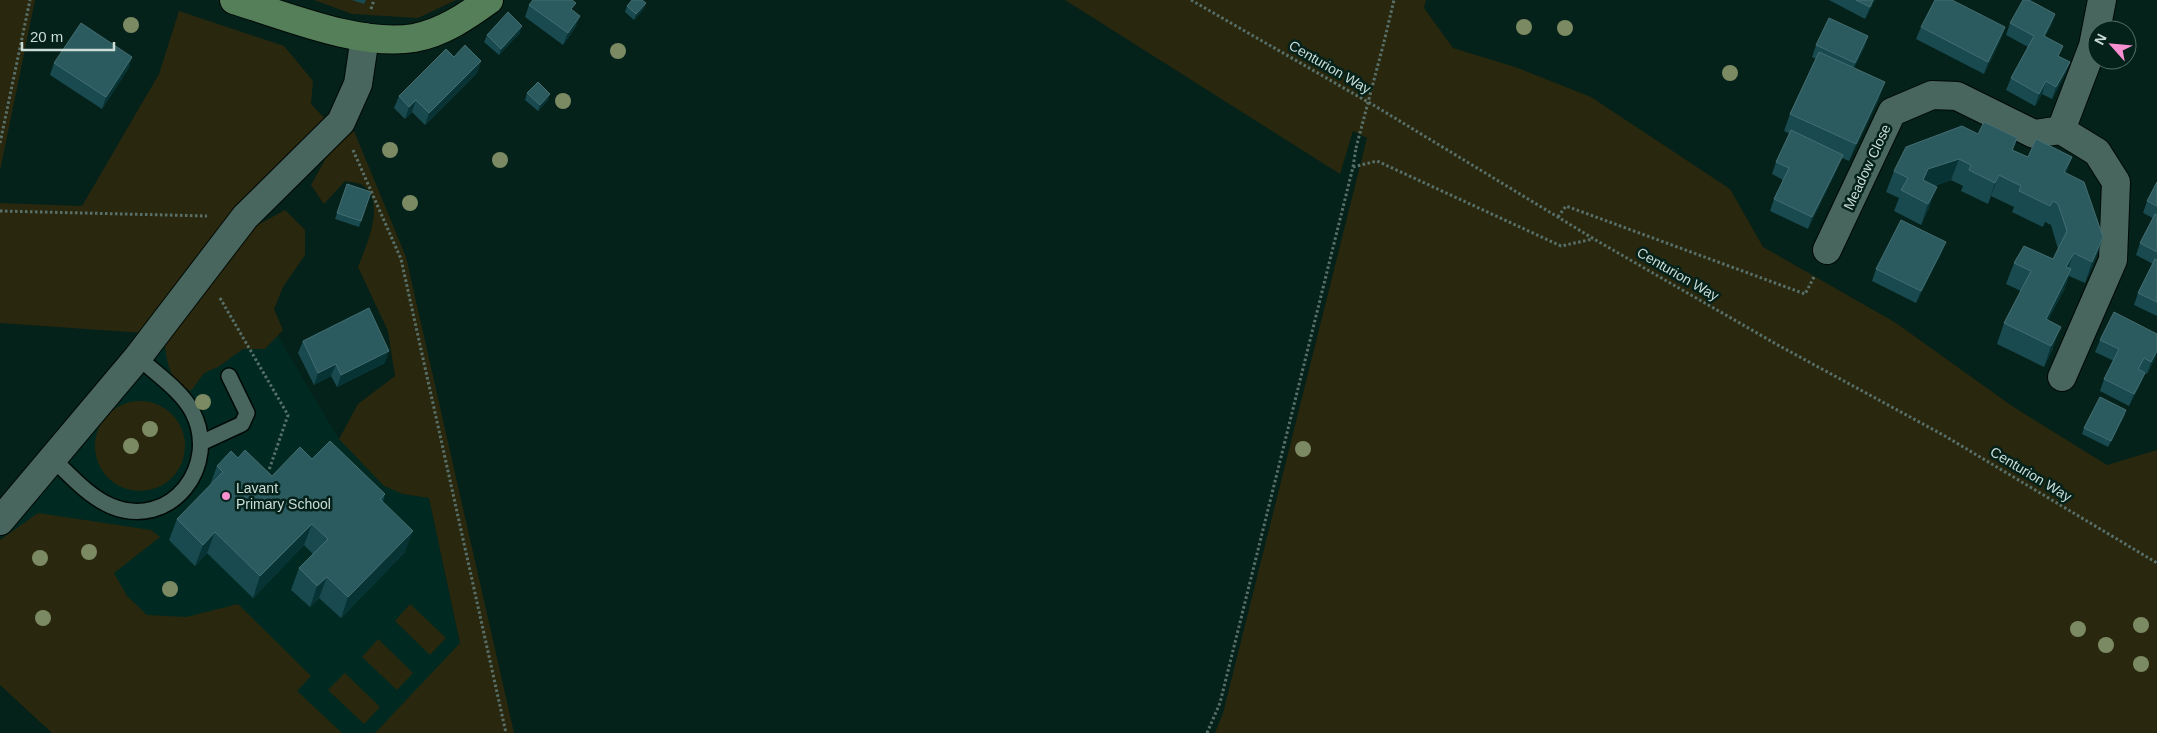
<svg xmlns="http://www.w3.org/2000/svg" width="2157" height="733" font-family="Helvetica,sans-serif">
	<rect width="100%" height="100%" fill="#04211a"/>
	<!-- built -->
	<path fill="#002a21" d="M231 257 339 439 403 494 429 498 479 733H52L4 535Z"/>
	<!-- green -->
	<path fill="#29280e" d="M0 0H35L0 171Z
		M314 0H456L418 18 352 14Z
		M1065 0H1426L1424 8 1453 48 1515 67 1591 97 1730 189 1763 247 1896 323 2012 406 2107 465 2157 450V733H1215L1223 713 1367 138 1353 131 1340 174Z
		M179 11 284 46 313 81 311 104 328 122 144 333 0 323V203L82 206 159 74Z
		M354 131 406 257 514 733H375L460 643 429 498 403 494 384 486 339 439 358 404 395 376 388 331 358 267C366 246 386 204 364 186 360 183 351 182 345 181L324 204 311 185 332 147Z
		M285 210 305 230V255L283 287 274 309 283 330 265 349H243L218 367 204 373 191 391C168 379 168 365 164 341L252 228Z
		M95 446a45 45 0 1 1 90 0a45 45 0 1 1-90 0Z
		M38 513 151 530 160 537 114 573 127 596 147 615 186 617 238 604 311 676 297 691 342 733H52L0 685V540Z
		M410 604 446 638 430 655 395 621Z
		M378 639 413 673 397 690 362 657Z
		M345 673 380 707 364 724 328 690Z"/>
	<g fill="none" stroke-linecap="round" stroke-linejoin="round">
		<!-- lane casing -->
		<g stroke="#000906" stroke-width="18">
			<path id="lane" d="M201 443 242 424 247 413 229 376
				M52 458C70 475 88 496 111 506 171 531 221 465 192 411 181 390 155 373 138 357"/>
		</g>
		<!-- street casing -->
		<g stroke="#000906" stroke-width="30">
			<path id="street" d="M2061 130 2093 46 2102 0
				M1827 250 1892 112 1932 95 1957 96 2034 134 2061 130 2097 152 2116 182 2113 260 2062 377"/>
		</g>
		<!-- secondary casing -->
		<g stroke="#000906" stroke-width="30">
			<path id="secondary" d="M0 521 138 357 245 217 341 122 358 84 365 37"/>
		</g>
		<!-- primary casing -->
		<g stroke="#000906" stroke-width="30">
			<path id="primary" d="M234 0C286 16 361 47 414 38 442 33 467 16 489 0"/>
		</g>
		<!-- path -->
		<path stroke="#587069" stroke-width="3" stroke-dasharray="2.5 2.5" stroke-linecap="butt" d="M1191 0 1375 106 1594 239 1776 344 1945 436 2157 563
			M371 9 374 0
			M1384 42 1394 0
			M0 143 30 0
			M353 150 401 259 506 733
			M1353 167 1377 161 1561 246 1593 239
			M0 211 207 216
			M1558 217 1566 206 1805 294 1814 277
			M220 298 288 415 269 470
			M1207 733 1220 703 1353 167 1356 148"/>
		<!-- lane -->
		<use href="#lane" stroke="#48665d" stroke-width="15"/>
		<!-- street -->
		<use href="#street" stroke="#48665d" stroke-width="28"/>
		<!-- secondary -->
		<use href="#secondary" stroke="#48665d" stroke-width="28"/>
		<!-- primary -->
		<use href="#primary" stroke="#557f59" stroke-width="28"/>
		<!-- path-bridge -->
		<path stroke="#587069" stroke-width="3" stroke-dasharray="2.5 2.5" stroke-linecap="butt" d="M1356 148 1384 42"/>
	</g>
	<!-- trees -->
	<g fill="#7c8a63">
		<circle cx="131" cy="25" r="8"/>
		<circle cx="1524" cy="27" r="8"/>
		<circle cx="1565" cy="28" r="8"/>
		<circle cx="618" cy="51" r="8"/>
		<circle cx="1730" cy="73" r="8"/>
		<circle cx="563" cy="101" r="8"/>
		<circle cx="390" cy="150" r="8"/>
		<circle cx="500" cy="160" r="8"/>
		<circle cx="410" cy="203" r="8"/>
		<circle cx="203" cy="402" r="8"/>
		<circle cx="150" cy="429" r="8"/>
		<circle cx="131" cy="446" r="8"/>
		<circle cx="1303" cy="449" r="8"/>
		<circle cx="89" cy="552" r="8"/>
		<circle cx="40" cy="558" r="8"/>
		<circle cx="170" cy="589" r="8"/>
		<circle cx="43" cy="618" r="8"/>
		<circle cx="2141" cy="625" r="8"/>
		<circle cx="2078" cy="629" r="8"/>
		<circle cx="2106" cy="645" r="8"/>
		<circle cx="2141" cy="664" r="8"/>
	</g>
	<!-- wall -->
	<path fill="#184a50" d="M352 0H366L364 4Z
		M1829 0H1875L1865 19Z
		M646 3 643 10 634 20 625 12 627 6Z
		M529 5 573 11 580 16 575 28 563 45 525 17Z
		M2055 14 2051 26 2045 36 2059 57 2070 62 2065 74 2052 99 2042 94 2035 106 2006 90 2011 78 2028 47 2006 35 2010 23Z
		M1921 27H2005L2001 39 1984 74 1916 39Z
		M520 33 499 55 484 42 487 35Z
		M1868 36 1864 48 1854 68 1879 99 1849 161 1842 158 1838 167 1808 229 1770 211 1774 199 1783 180 1772 174 1776 162 1790 134 1784 131 1790 114 1816 59 1812 57 1816 45Z
		M132 57 128 69 102 109 50 75 54 63Z
		M454 57 481 61 477 73 425 125 412 112 405 119 394 108 399 96Z
		M527 93 548 100 538 111 525 100Z
		M1978 134 2017 138 2013 150 2028 157H2072L2066 173 2103 237 2096 258 2085 283 2069 276 2064 290 2048 320 2053 348 2044 367 1997 344 2004 323 2021 291 2006 284 2014 263 2053 259 2058 249 2051 225 2045 222 2043 227 2012 212 2014 207 1991 196 1988 204 1961 191 1963 186 1951 180 1934 186 1929 208 1921 225 1894 211 1899 198 1886 192 1894 171Z
		M2157 182V316L2134 305 2138 293 2153 264 2136 255 2140 243 2153 218 2143 213 2147 201Z
		M347 184 371 192 359 227 335 219Z
		M1941 254 1916 303 1872 281 1876 269Z
		M2100 340 2157 354 2147 374 2139 370 2145 373 2140 385 2129 406 2100 391 2104 379 2114 361 2095 352Z
		M303 341 385 363 337 387 331 376 314 385 298 353Z
		M2126 410 2124 417 2108 447 2082 434 2084 428Z
		M238 458 272 476 312 459 385 494 383 501 405 552 341 618 319 598 310 607 291 590 299 568 313 554 304 545 253 598 207 553 195 566 169 540 177 519 210 485 217 466Z"/>
	<!-- shaded-wall -->
	<path fill="#083334" d="M1873 0H1875L1865 19 1870 7Z
		M646 3 643 10 634 20 636 14Z
		M2055 14 2051 26 2039 48 2044 36Z
		M580 16 575 28 563 45 568 33Z
		M522 26 520 33 499 55 501 49Z
		M2005 27 2001 39 1984 74 1988 62Z
		M1868 36 1864 48 1851 76 1855 63Z
		M132 57 128 69 102 109 106 97Z
		M481 61 477 73 425 125 429 113Z
		M2070 62 2065 74 2052 99 2056 87Z
		M2046 81 2042 94 2035 106 2039 94Z
		M1885 82 1879 99 1849 161 1856 144Z
		M550 94 548 100 538 111 540 105Z
		M416 100 412 112 405 119 409 107Z
		M1843 155 1838 167 1808 229 1812 217Z
		M2072 157 2064 178V172Z
		M1959 159 1951 180 1920 190 1923 180 1928 169Z
		M1999 175 1991 196 1988 204 1995 183Z
		M1937 187 1929 208 1921 225 1928 204Z
		M2103 237 2096 258 2085 283 2092 262Z
		M1946 242 1941 254 1916 303 1921 291Z
		M2074 253 2066 274V267Z
		M2071 269 2064 290 2038 340 2046 319Z
		M2061 327 2053 348 2044 367 2051 346Z
		M389 351 385 363 337 387 341 375Z
		M2157 351V354L2147 374 2151 362Z
		M336 364 331 376 314 385 318 373Z
		M2145 373 2140 385 2129 406 2134 394Z
		M2126 410 2124 417 2108 447 2111 441Z
		M312 524 304 545 253 598 260 576Z
		M413 531 405 552 341 618 348 597Z
		M215 532 207 553 195 566 203 545Z
		M327 577 319 598 310 607 317 586Z"/>
	<!-- building -->
	<path fill="#2b5a5f" stroke="#446e72" d="M533 0H572L576 3 571 9 580 16 568 33 529 5Z
		M632 0H642L646 3 636 14 627 6Z
		M1856 0H1873L1870 7Z
		M1935 0H1952L2005 27 1988 62 1921 27Z
		M2023 0H2029L2055 14 2044 36 2063 46 2058 56 2070 62 2056 87 2046 81 2039 94 2011 78 2034 36 2010 23Z
		M508 12 522 26 501 49 487 35Z
		M1829 18 1868 36 1855 63 1816 45Z
		M81 23 132 57 106 97 54 63Z
		M465 45 481 61 429 113 416 100 409 107 399 96 446 49 454 57Z
		M1819 52 1885 82 1856 144 1790 114Z
		M538 82 550 94 540 105 527 93Z
		M1984 122 2017 138 2012 150 2028 157 2036 139 2072 157 2064 172 2084 182 2103 237 2092 262 2074 253 2066 267 2071 269 2046 319 2061 327 2051 346 2004 323 2031 271 2014 263 2024 246 2053 259 2067 231 2058 204 2053 201 2050 206 2019 191 2021 186 1999 175 1995 183 1969 170 1971 165 1959 159 1928 169 1923 180 1937 187 1928 204 1901 190 1908 178 1894 171 1906 147 1962 126 1978 134Z
		M1791 130 1843 155 1812 217 1774 199 1789 168 1776 162Z
		M2157 182V206L2147 201Z
		M347 184 371 192 361 221 337 213Z
		M2155 214 2157 215V252L2140 243Z
		M1901 220 1946 242 1921 291 1876 269Z
		M2155 259 2157 260V302L2138 293Z
		M369 308 389 351 341 375 336 364 318 373 303 341Z
		M2114 312 2157 334V351L2151 362 2144 358 2138 369 2145 373 2134 394 2104 379 2119 349 2100 340Z
		M2100 397 2126 410 2111 441 2084 428Z
		M330 441 385 494 380 499 413 531 348 597 327 577 317 586 299 568 328 539 312 524 260 576 215 532 203 545 177 519 223 472 217 466 231 451 238 458 245 450 272 476 300 447 312 459Z"/>
	<!-- markers -->
	<circle fill="#f690d0" stroke="#04211a" stroke-width="2" cx="226" cy="496" r="5"/>
	<g text-anchor="middle" dominant-baseline="central" stroke-width="5" stroke-linejoin="round" paint-order="stroke">
		<!-- street labels -->
		<g font-size="14" fill="#ccddd8" stroke="#04211a">
			<text transform="translate(1330 67) rotate(30)">Centurion Way</text>
			<text transform="translate(1867 167) rotate(-65)">Meadow Close</text>
			<text transform="translate(1678 274) rotate(30)">Centurion Way</text>
			<text transform="translate(2031 474) rotate(31)">Centurion Way</text>
		</g>
		<!-- poi labels -->
		<g font-size="14" fill="#ccddd8" stroke="#04211a" text-anchor="start">
			<text x="236" y="488">Lavant<tspan x="236" dy="16">Primary School</tspan></text>
		</g>
	</g>
	<!-- north arrow -->
	<g transform="translate(2112 45) rotate(297)"><circle r="24" fill="#04211a" stroke="#546c66"/>
	<path d="M0-4L9 19L0 12L-9 19Z" fill="#f690d0"/>
	<text y="-8" font-size="14" font-weight="bold" text-anchor="middle" fill="#ccddd8">N</text>
	</g>
	<!-- scale -->
	<path d="M22 42v8h92v-8" fill="none" stroke="#ccddd8" stroke-width="2.5"/>
	<text x="30" y="42" font-size="15" fill="#ccddd8" stroke="#04211a" stroke-width="4" paint-order="stroke">20 m</text>
</svg>
